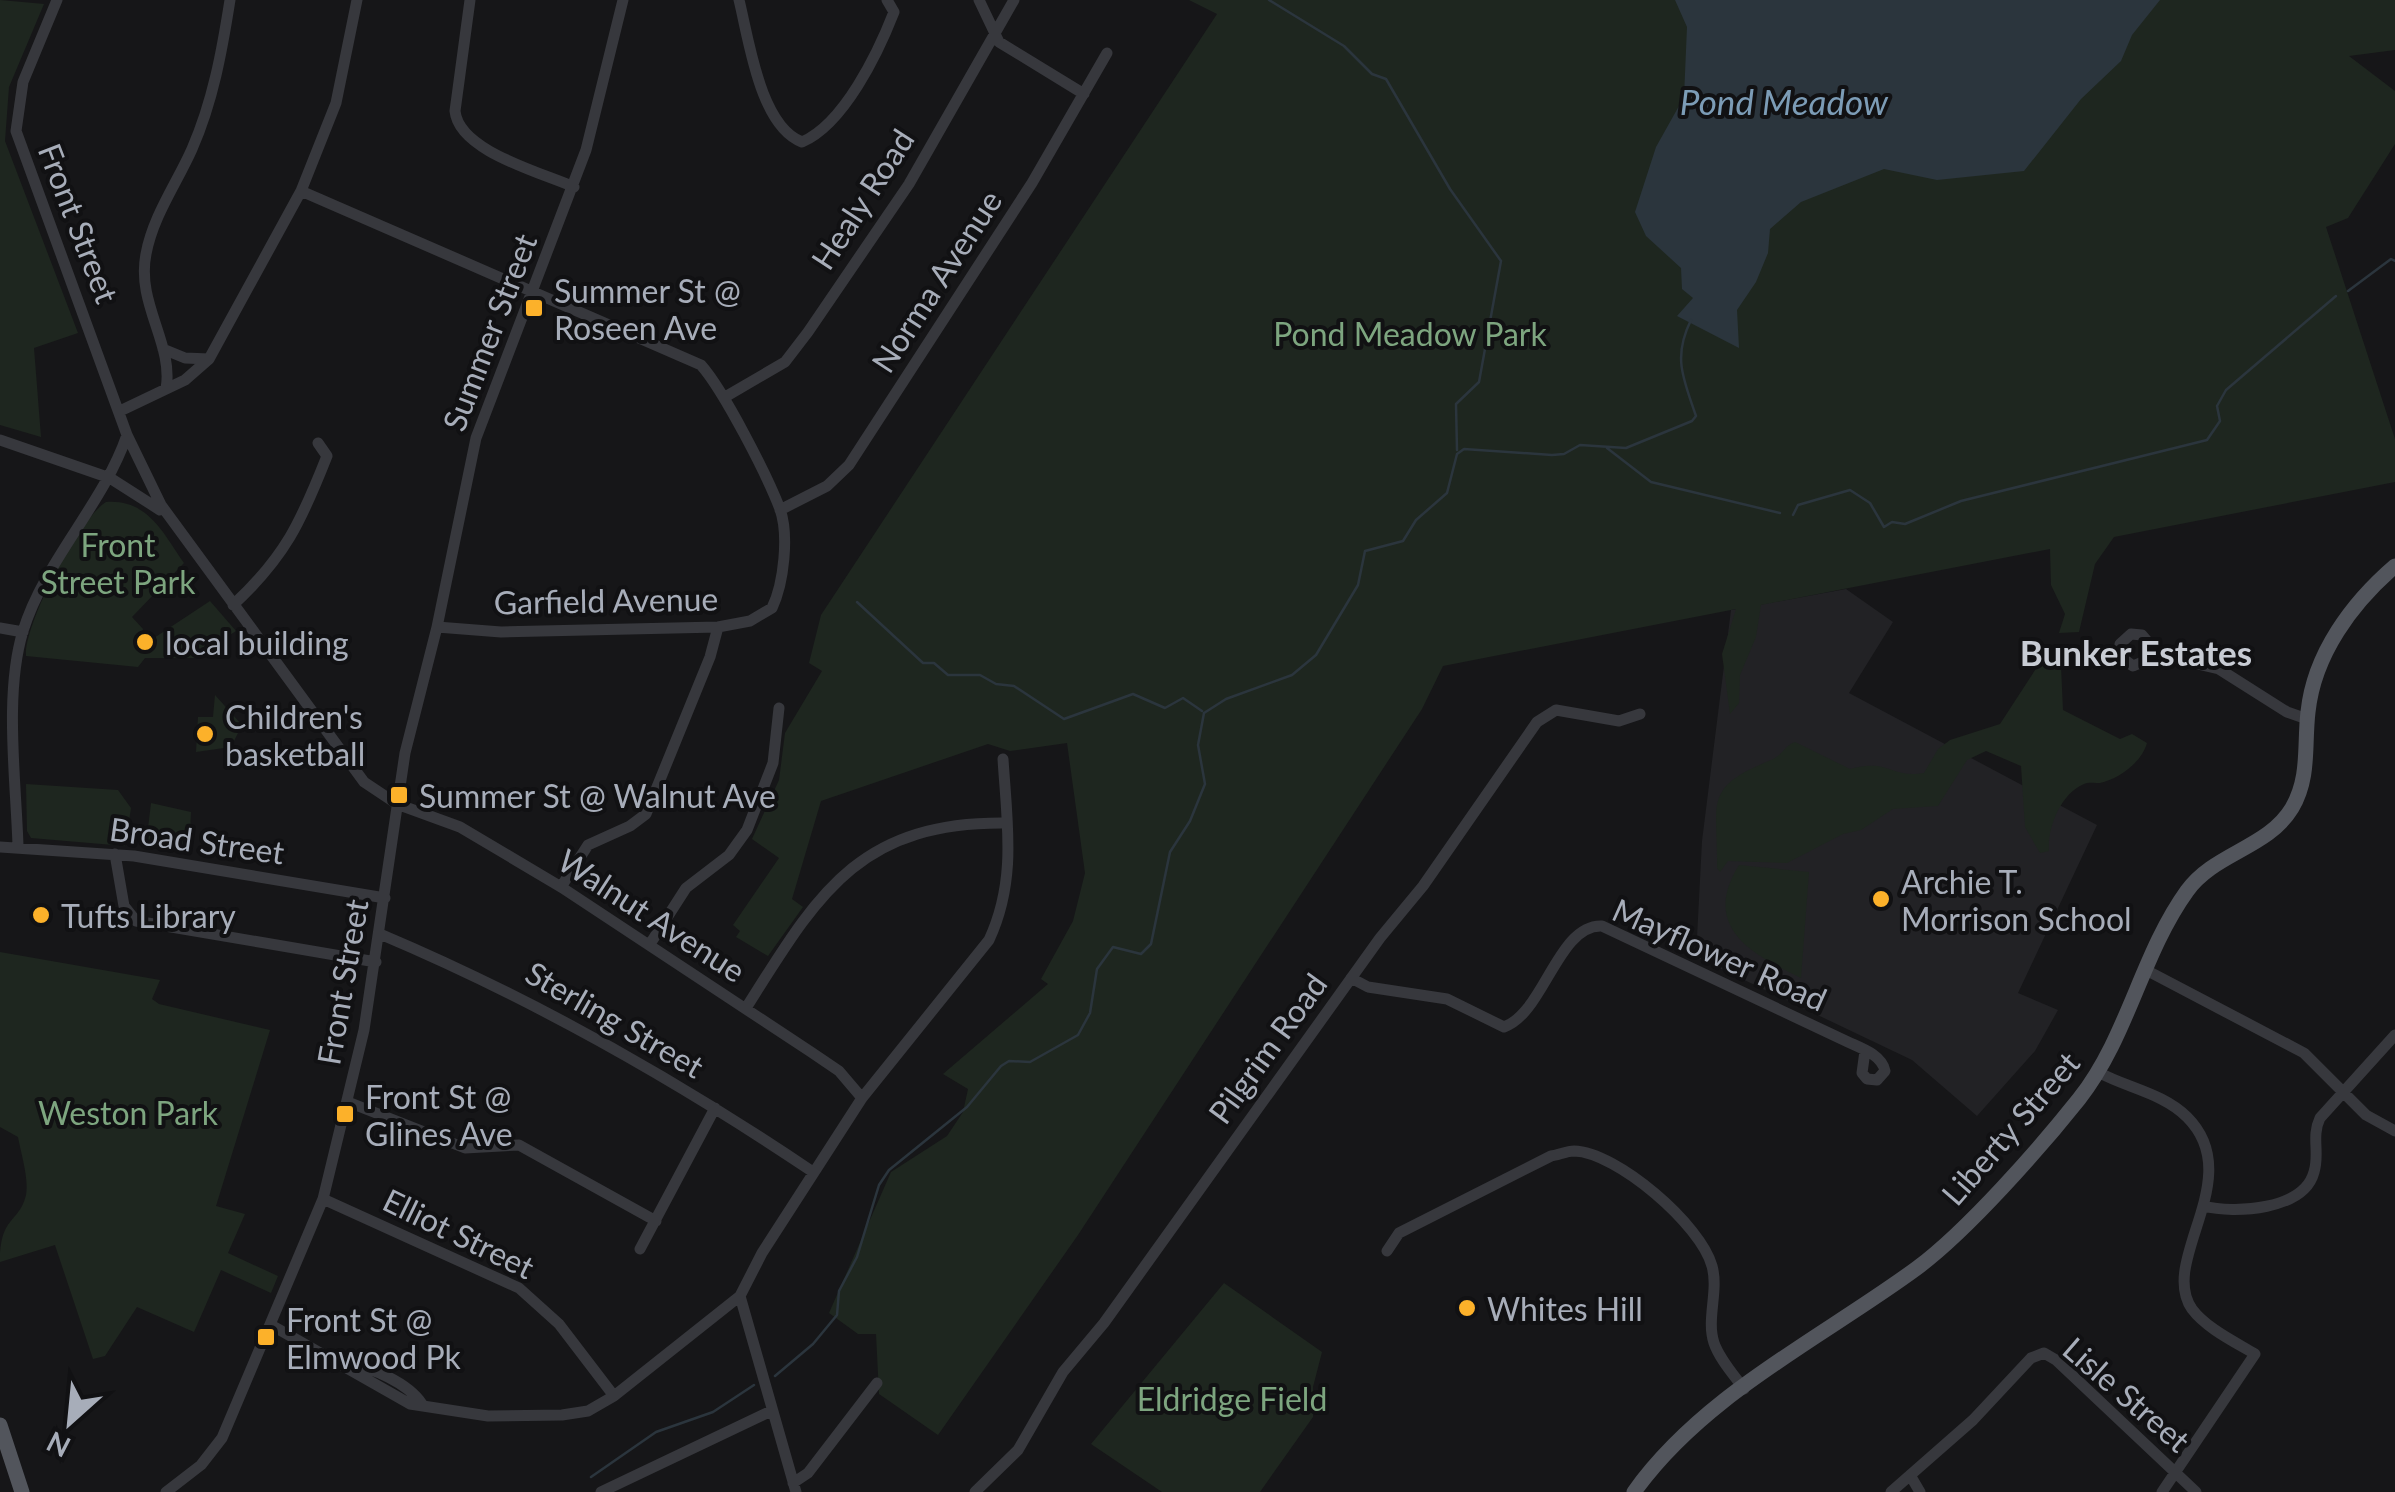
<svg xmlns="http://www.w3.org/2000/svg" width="2395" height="1492" font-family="Lato,sans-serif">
	<rect width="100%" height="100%" fill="#161618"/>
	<!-- built -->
	<path fill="#222225" d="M1846 589 1893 622 1849 693 2097 825 2018 993 2058 1010 2035 1051 1977 1116 1912 1060 1696 957 1702 841 1731 610Z"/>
	<!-- green -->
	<path fill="#1e261f" d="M0 0 44 4 9 87 5 141 78 333 34 348 41 437 0 425Z
		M1189 0H2395V50L2349 56 2395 91V144L2348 218 2326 227 2395 439V482L2114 537 2095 564 2079 632 2059 633 2065 614 2051 585 2050 549 1761 605 1756 637 1740 675 1739 703 1730 714 1722 654 1736 609 1443 666 1422 709 1078 1235 938 1435 879 1394 876 1334H858L829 1313 891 1172 947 1136 963 1112 968 1089 943 1074 1048 984 1041 979 1073 921 1085 873 1067 743 1010 751 988 744 821 801 792 899 803 907 768 956 736 937 740 931 733 925 779 858 752 839 779 780 785 733 822 671 809 663 821 615 1217 14Z
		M106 502C148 499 163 533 184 563L132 617 143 629 140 646 149 647 151 640 210 601 236 631 195 658H145L138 667 26 656C24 624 79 519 106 502Z
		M2050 647H2071L2061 666 2063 710 2120 739 2132 734 2147 743C2142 762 2119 779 2100 783 2096 783 2087 782 2084 784 2060 794 2047 829 2049 851L2040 853 2025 827 2021 766 1986 751 1967 760 1938 806 1893 809 1861 830 1843 834 1787 863 1728 861 1720 872 1717 868C1718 801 1702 788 1771 760 1782 756 1785 745 1795 742L1850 769C1890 758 1891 779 1924 773L1938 749 1950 740 2000 724Z
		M215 695 242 725 231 747 196 752 198 717H213Z
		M26 784 118 790 131 808 125 846 31 838 27 831Z
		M151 803 191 812 189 854 146 845Z
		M1739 865 1809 872 1801 978C1750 954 1701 926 1739 865Z
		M0 952 160 980 152 999 159 1004 270 1030 216 1206 245 1214 228 1253 278 1276 271 1293 221 1270 194 1332 137 1307 105 1356 93 1359 55 1245 0 1262C0 1215 19 1224 26 1195 29 1178 21 1154 18 1137L0 1127Z
		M1224 1283 1322 1352 1313 1387V1417L1260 1492H1162L1091 1444Z"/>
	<!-- water -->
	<path fill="#2b353d" d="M1675 0H2160L2132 35 2121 61 2081 99 2024 171 1937 180 1884 169 1801 202 1770 229 1768 253 1756 282 1737 310 1739 348 1677 316 1693 298 1682 289 1681 268 1646 236 1635 212 1656 147 1684 97 1687 27Z"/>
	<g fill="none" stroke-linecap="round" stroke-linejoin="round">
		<!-- stream -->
		<path stroke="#2b353d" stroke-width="2.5" d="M1269 0 1344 46 1372 74 1386 79 1450 189 1501 261 1479 382 1456 404 1457 450
			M2348 291 2391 259 2395 261
			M1607 448 1651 482 1780 513
			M1793 515 1798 505 1850 490 1870 503 1884 527 1892 522 1905 524 1961 501 2207 440 2220 421 2217 406 2226 390 2336 296
			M857 602 923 663H934L948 675H980L996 684 1014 686 1064 719 1133 694 1165 708 1183 698 1202 711
			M775 1376 813 1344 837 1315 839 1291 857 1257 879 1185 889 1170 967 1107 1001 1066 1009 1061 1030 1062 1078 1035 1090 1013 1097 969 1113 947 1141 954 1151 944 1170 852 1190 821 1205 784 1198 745 1204 713 1226 699 1292 675 1316 655 1358 585 1365 551 1403 541 1416 520 1447 493 1457 454 1464 449 1552 455 1564 454 1580 445 1626 448 1692 421 1696 416C1684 380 1672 358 1691 320
			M591 1477 656 1432 713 1412 754 1385"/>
		<!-- minor -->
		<path stroke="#37383d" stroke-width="11" d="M57 0 23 82 16 131 127 435 161 505 364 782 397 804 460 827 561 887 811 1052 839 1071 862 1098
			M470 0 455 111C459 151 540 172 574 187
			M739 0C749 40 760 126 802 142 844 124 878 53 894 12L887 0
			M979 0 999 42 1084 94
			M301 191 336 103 357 0
			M163 349 185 358 209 359
			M166 389C174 344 136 304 146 254 153 216 177 183 192 149 213 101 222 51 230 0
			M725 397 785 362 808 332 909 184 1014 0
			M120 411 185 380 209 359 301 191 701 365C724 391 767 475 780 509 789 535 784 583 772 608L750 621 718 627 501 632 437 627
			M0 440 110 478 160 510
			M780 510 827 486 849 465 1032 183 1107 53
			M233 605C285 557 301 522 327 456L318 443
			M0 628 23 632
			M2159 655 2133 666 2122 658 2120 644 2131 634 2142 635 2159 655 2219 669 2287 712 2307 719
			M18 846C16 781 4 693 23 631 45 560 103 505 127 435
			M0 847 134 856 385 898
			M115 854 124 906 136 921 376 962
			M561 887 588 845 630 826 646 814 710 657 718 627
			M380 934C534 999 675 1079 813 1172
			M650 944 686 888 729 855 747 830 773 763 779 708
			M2144 969 2304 1053 2366 1115 2395 1131
			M1351 978 1368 987 1447 999 1504 1027C1544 1013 1558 924 1602 926L1848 1042C1861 1048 1882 1055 1885 1071L1877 1080 1867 1079 1862 1073 1865 1051
			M746 1008C817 896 857 821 1007 823
			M2098 1072C2127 1088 2163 1093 2187 1117 2248 1178 2158 1260 2192 1309 2206 1328 2235 1342 2255 1354L2162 1492
			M348 1102 465 1148 519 1145 656 1221
			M323 1199 519 1288 559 1324 614 1396 740 1296 762 1253 862 1098 989 940C1017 880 1007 823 1003 759
			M2203 1206C2235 1214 2304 1210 2314 1172 2320 1153 2311 1137 2320 1118L2395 1035
			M640 1249 715 1108
			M1387 1251 1399 1233 1551 1156C1558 1155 1567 1151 1574 1151 1617 1152 1701 1225 1712 1266 1719 1291 1706 1319 1714 1343 1720 1360 1734 1375 1744 1389
			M740 1296 796 1492
			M271 1325 410 1404 488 1416 562 1415 588 1411 614 1396
			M347 1364C372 1367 408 1383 422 1404
			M1910 1475 1920 1492
			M793 1483 808 1473 877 1383
			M166 1492 201 1465 222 1438 323 1199 364 1030 405 753 437 627 476 438 586 150 623 0
			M601 1492 771 1411
			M975 1492 1018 1450 1063 1372 1104 1323 1380 938 1423 886 1537 722 1556 710 1619 721 1640 714
			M1891 1492 1973 1420 2031 1358 2044 1353 2056 1360 2196 1492"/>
		<!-- major -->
		<path stroke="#52555c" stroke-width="15" d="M0 1425 22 1492
			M1634 1492C1704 1394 1822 1338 1917 1268 1967 1231 2040 1148 2079 1099 2128 1037 2141 955 2187 891 2214 853 2268 848 2292 808 2310 777 2304 746 2308 712 2314 654 2352 603 2395 566"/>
	</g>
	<!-- markers -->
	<g fill="#fcb12a" stroke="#111113" stroke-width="4">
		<rect x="524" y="298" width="20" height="20" rx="5"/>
		<circle cx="145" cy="642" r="10"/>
		<circle cx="205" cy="734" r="10"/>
		<rect x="389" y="785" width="20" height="20" rx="5"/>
		<circle cx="1881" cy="899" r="10"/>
		<circle cx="41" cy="915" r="10"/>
		<rect x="335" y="1104" width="20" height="20" rx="5"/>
		<circle cx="1467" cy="1308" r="10"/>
		<rect x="256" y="1327" width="20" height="20" rx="5"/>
	</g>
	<g text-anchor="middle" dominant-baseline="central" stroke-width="8" stroke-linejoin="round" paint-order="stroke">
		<!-- street labels -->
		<g font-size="32" fill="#a7adb9" stroke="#111113">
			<text transform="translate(862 199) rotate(-57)">Healy Road</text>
			<text transform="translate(79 223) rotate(69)">Front Street</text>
			<text transform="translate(936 281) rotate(-57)">Norma Avenue</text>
			<text transform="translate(489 332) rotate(-69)">Summer Street</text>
			<text transform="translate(606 600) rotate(-1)">Garfield Avenue</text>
			<text transform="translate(197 840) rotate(8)">Broad Street</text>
			<text transform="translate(652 915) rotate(33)">Walnut Avenue</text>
			<text transform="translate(1720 954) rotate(24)">Mayflower Road</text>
			<text transform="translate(342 982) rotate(-80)">Front Street</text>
			<text transform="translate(615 1019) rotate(30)">Sterling Street</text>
			<text transform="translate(1267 1048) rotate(-54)">Pilgrim Road</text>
			<text transform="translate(2010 1128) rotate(-49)">Liberty Street</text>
			<text transform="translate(459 1233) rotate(26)">Elliot Street</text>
			<text transform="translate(2127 1394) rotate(41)">Lisle Street</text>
		</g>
		<!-- poi labels -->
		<g font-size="32" fill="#a7adb9" stroke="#111113" text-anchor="start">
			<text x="554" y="290">Summer St @<tspan x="554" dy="37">Roseen Ave</tspan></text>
			<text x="165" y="642">local building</text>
			<text x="225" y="716">Children's<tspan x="225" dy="37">basketball</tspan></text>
			<text x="419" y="795">Summer St @ Walnut Ave</text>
			<text x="1901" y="881">Archie T.<tspan x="1901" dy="37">Morrison School</tspan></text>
			<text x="61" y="915">Tufts Library</text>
			<text x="365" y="1096">Front St @<tspan x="365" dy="37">Glines Ave</tspan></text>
			<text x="1487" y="1308">Whites Hill</text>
			<text x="286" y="1319">Front St @<tspan x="286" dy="37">Elmwood Pk</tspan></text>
		</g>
		<!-- park labels -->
		<g font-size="32" fill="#7da57f" stroke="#111113">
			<text x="1410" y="333">Pond Meadow Park</text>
			<text x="118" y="544">Front<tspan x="118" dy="37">Street Park</tspan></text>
			<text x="128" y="1112">Weston Park</text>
			<text x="1232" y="1398">Eldridge Field</text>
		</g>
		<!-- water labels -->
		<g font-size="35" font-style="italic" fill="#7c9cb6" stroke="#111113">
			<text x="1784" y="101">Pond Meadow</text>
		</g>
		<!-- neighbourhood labels -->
		<g font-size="35" font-weight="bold" fill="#c8ccd4" stroke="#111113">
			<text x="2136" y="652">Bunker Estates</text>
		</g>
	</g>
	<!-- north arrow -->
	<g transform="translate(70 1422) rotate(207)" stroke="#111113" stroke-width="8" paint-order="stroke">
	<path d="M0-8L18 38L0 25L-18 38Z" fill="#a7adb9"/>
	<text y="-15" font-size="28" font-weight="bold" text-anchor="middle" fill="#a7adb9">N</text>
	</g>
</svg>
